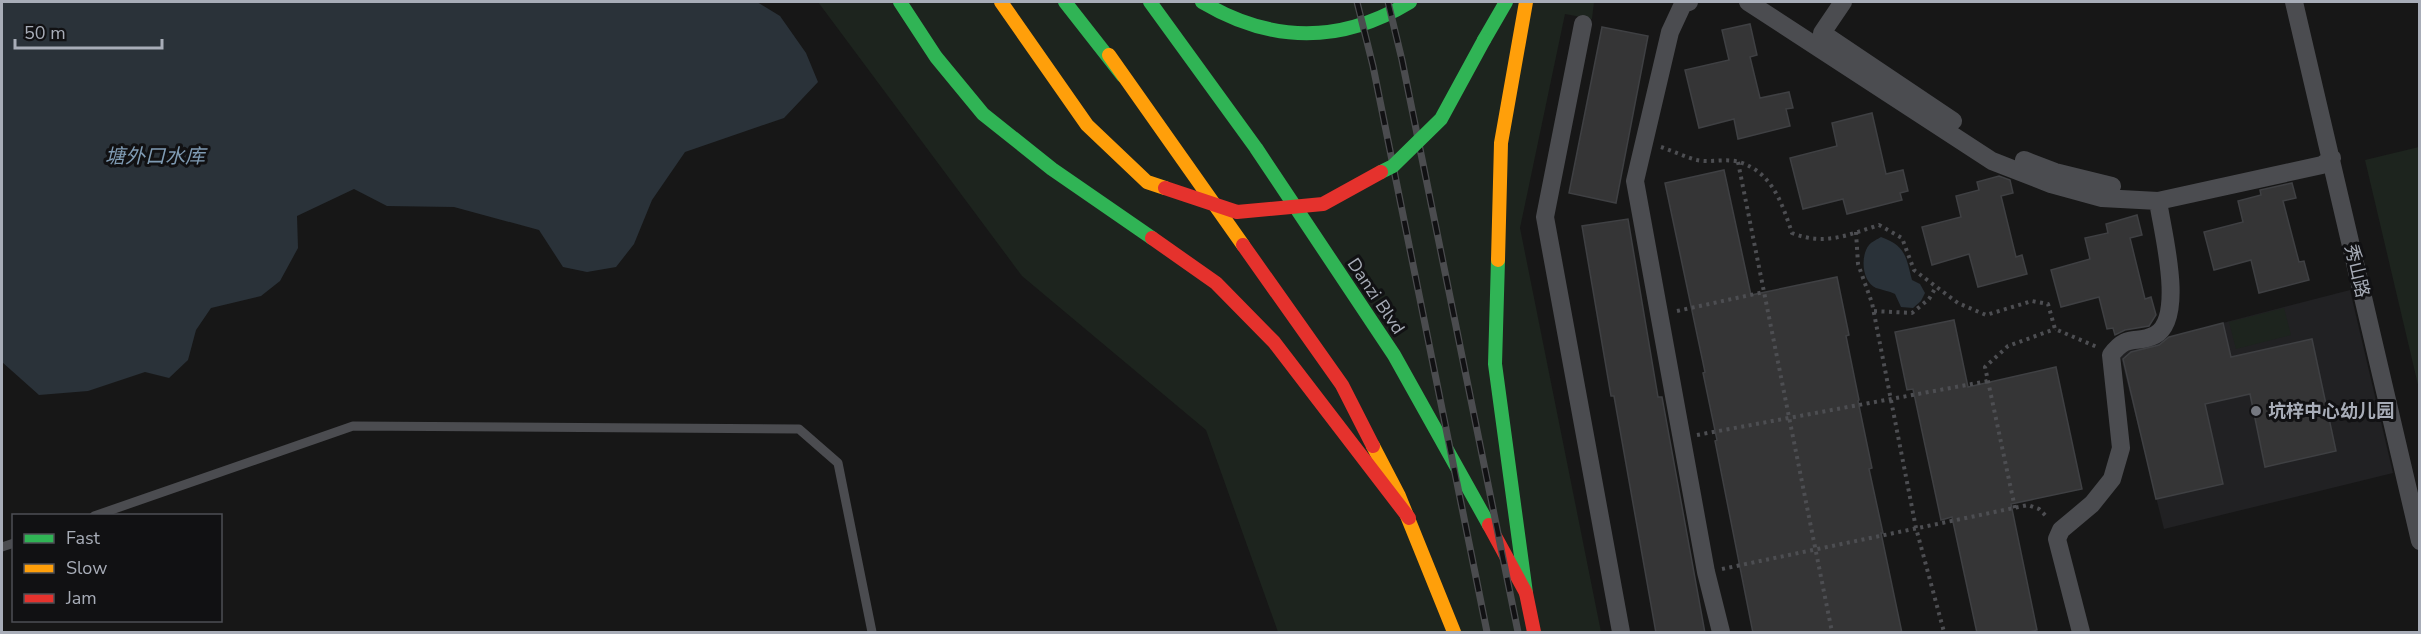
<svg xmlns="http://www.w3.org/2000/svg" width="2421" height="634" font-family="'Nunito Sans','Noto Sans SC',sans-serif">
	<rect width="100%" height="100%" fill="#171717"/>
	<!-- built -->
	<path fill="#212123" d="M2350 290 2393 473 2164 529 2119 350Z"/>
	<!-- green -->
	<path fill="#1d241e" d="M818 2H1594L1592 19 1565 14 1520 228 1601 632H1278L1206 430 1022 276Z
		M2419 147H2420L2419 389 2365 160Z
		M2284 308 2291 335 2236 349 2229 322Z"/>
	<!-- water -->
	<path fill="#2a3239" d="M2 2H757L780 16 806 53 818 82 784 118 685 152 652 200 634 244 616 267 587 272 563 267 539 230 454 207 387 206 354 189 297 216 298 248 280 281 261 296 211 308 196 330 188 360 169 378 145 372 88 391 39 395 2 362Z
		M1881 237C1906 246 1906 257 1912 280L1920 284 1925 293 1921 301 1913 308 1901 307 1895 294C1889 291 1882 290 1876 288 1862 282 1860 256 1869 245 1871 242 1878 239 1881 237Z"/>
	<!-- building -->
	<path fill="#353536" stroke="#3f4043" stroke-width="1.5" d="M1750 24 1757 55 1750 57 1760 98 1789 92 1793 108 1786 109 1790 126 1738 139 1734 119 1699 128 1685 70 1729 60 1722 30Z
		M1602 27 1648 36 1616 203 1569 193Z
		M1872 113 1886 174 1903 170 1908 191 1900 193 1902 200 1847 214 1843 199 1803 209 1790 158 1837 146 1832 123Z
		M1724 170 1751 295 1837 277 1849 335 1846 336 1859 400 1858 401 1872 468 1869 469 1883 533H1881L1902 633H1753L1715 441 1717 440 1703 373 1705 372 1665 183Z
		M1999 176 2010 180 2013 193 2001 196 2016 257 2022 255 2027 274 1978 287 1969 254 1932 265 1922 227 1961 217 1956 196 1979 190 1977 182Z
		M2292 183 2296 198 2283 201 2299 262 2304 261 2309 280 2259 293 2251 260 2214 270 2204 232 2243 222 2238 201 2261 195 2260 190Z
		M2137 215 2142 235 2130 238 2145 299 2151 297 2156 315 2149 326 2125 330 2115 335 2113 328 2107 329 2099 297 2061 307 2051 270 2090 259 2085 238 2108 233 2106 224Z
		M1628 219 1658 397H1662L1705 633H1656L1614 396H1611L1582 226Z
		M1954 320 1968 387 2056 367 2082 489 2011 504 2037 630 2024 633H1977L1952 517 1941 520 1913 389 1907 390 1895 332Z
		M2223 323 2231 357 2312 339 2336 451 2265 467 2250 394 2205 404 2223 484 2156 499 2123 359 2131 352 2159 345 2169 337Z"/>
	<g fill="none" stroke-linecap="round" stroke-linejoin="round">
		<!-- path -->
		<path stroke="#4d4e52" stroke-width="4" stroke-dasharray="3 4.5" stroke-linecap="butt" d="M1661 147C1673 151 1685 157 1697 160 1710 163 1726 158 1739 162 1772 172 1782 203 1792 233 1824 246 1848 235 1879 225L1902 238 1914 270 1958 303 1986 315 2032 301 2048 304 2055 329 2097 347
			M1738 162 1832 632
			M1856 232 1858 264 1872 303 1916 528 1944 632
			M1677 311 1764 292
			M1874 311 1912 313 1929 299 1936 287
			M1697 435 1988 381
			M2015 508 1985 367 2008 346 2055 329
			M1722 569 2028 505 2039 509 2048 518"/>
		<!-- lane -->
		<path stroke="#4b4c50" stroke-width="9" d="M94 516 353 426 799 429 838 463 872 632
			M2 547 14 543"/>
		<!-- street -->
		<path stroke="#4b4c50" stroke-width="18" d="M1689 2 1683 4 1670 32 1635 181 1706 572 1721 632
			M1748 2 1992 161 2051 184 2102 198 2158 201 2322 165 2332 158
			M1843 2 1822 33 1953 121
			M2294 2 2420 541
			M1583 24 1545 217 1621 632
			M2024 160 2055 172 2112 186
			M2081 632 2057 539 2061 530 2092 504 2112 479 2121 448 2111 355C2128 332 2136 345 2155 335 2186 318 2162 230 2158 201"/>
		<!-- fast -->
		<path stroke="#30b455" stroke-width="14" d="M900 2 936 57 983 114 1052 169 1152 238
			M1065 2 1123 76
			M1150 2 1256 148 1394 355 1489 525
			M1202 2C1271 43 1341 44 1410 2
			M1484 40 1506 2
			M1498 260 1495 364 1526 593"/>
		<!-- slow -->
		<path stroke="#ff9f0a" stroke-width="14" d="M1109 55 1243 245
			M1498 260 1501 143 1526 2
			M1373 446 1399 496 1454 632"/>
		<!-- jam -->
		<path stroke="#e5322d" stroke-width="14" d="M1152 238 1216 283 1274 342 1409 518
			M1243 245 1342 385 1373 446
			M1489 525 1526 593 1534 632"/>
		<!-- rail casing -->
		<g stroke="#4b4c4f" stroke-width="7">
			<path id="rail" d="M1357 2 1373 66 1487 632
				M1388 2 1402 60 1518 632"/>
		</g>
		<!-- rail -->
		<use href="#rail" stroke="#111113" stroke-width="4.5" stroke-dasharray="14" stroke-linecap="butt"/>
		<!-- fast-bridge -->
		<path stroke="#30b455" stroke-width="14" d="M1381 172 1393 166 1441 119 1484 40"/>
		<!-- slow-bridge -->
		<path stroke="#ff9f0a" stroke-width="14" d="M1001 2 1087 125 1147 182 1165 188"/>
		<!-- jam-bridge -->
		<path stroke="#e5322d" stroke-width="14" d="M1165 188 1237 212 1323 204 1381 172"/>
	</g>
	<!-- markers -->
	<circle fill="#757880" stroke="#111113" stroke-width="2" cx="2256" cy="411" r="6"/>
	<g text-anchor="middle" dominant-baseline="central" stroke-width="6" stroke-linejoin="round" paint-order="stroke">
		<!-- street labels -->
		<g font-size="18" fill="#a8adb8" stroke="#111113">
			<text transform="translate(2357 271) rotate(77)">秀山路</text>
			<text transform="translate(1376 296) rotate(56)">Danzi Blvd</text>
		</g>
		<!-- poi labels -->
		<g font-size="18" font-weight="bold" fill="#a8adb8" stroke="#111113" text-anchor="start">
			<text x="2268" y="411">坑梓中心幼儿园</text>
		</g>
		<!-- water labels -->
		<g font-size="20" font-style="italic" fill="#7f9bb3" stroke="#111113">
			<text x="155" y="156">塘外口水库</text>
		</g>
	</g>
	<!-- border -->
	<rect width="2421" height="634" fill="none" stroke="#a8adb8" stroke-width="6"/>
	<!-- legend -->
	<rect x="12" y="514" width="210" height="108" fill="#111113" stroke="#4d4f55" stroke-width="1.5"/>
	<rect x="24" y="534" width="30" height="9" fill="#30b455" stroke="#4d4f55" stroke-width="1.5"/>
	<text x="66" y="544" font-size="18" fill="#a8adb8">Fast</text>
	<rect x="24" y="564" width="30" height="9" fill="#ff9f0a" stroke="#4d4f55" stroke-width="1.5"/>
	<text x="66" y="574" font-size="18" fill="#a8adb8">Slow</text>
	<rect x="24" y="594" width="30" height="9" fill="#e5322d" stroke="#4d4f55" stroke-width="1.5"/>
	<text x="66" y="604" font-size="18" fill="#a8adb8">Jam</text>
	<!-- scale -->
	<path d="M15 39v9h147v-9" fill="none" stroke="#a8adb8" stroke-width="3"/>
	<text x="24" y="39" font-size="18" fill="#a8adb8" stroke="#111113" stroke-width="4.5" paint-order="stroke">50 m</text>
</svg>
